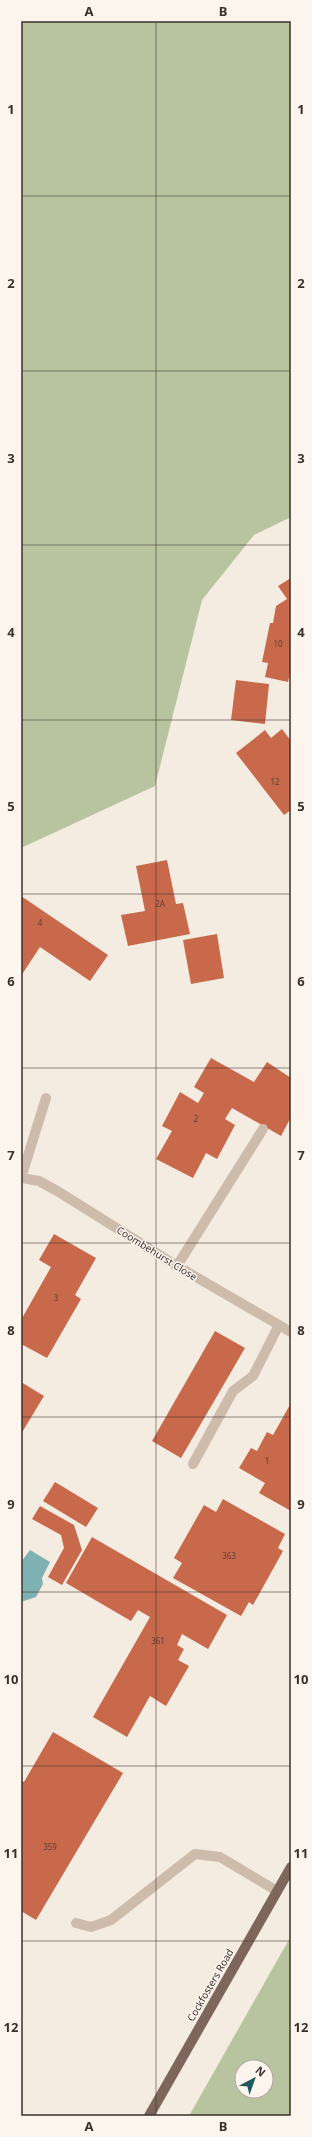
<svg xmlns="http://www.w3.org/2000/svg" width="312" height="2137" font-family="'Noto Sans',sans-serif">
	<rect width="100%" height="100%" fill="#f4ebe1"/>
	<!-- green -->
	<path fill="#b8c4a0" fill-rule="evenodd" d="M21 21H291V517L254 535 202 600 155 786 21 848Z
		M291 1936V2116H189ZM242 2067H266V2091H242Z"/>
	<!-- water -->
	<path fill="#7fb0b2" d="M30 1550 50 1562 42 1578 43 1584 36 1597 21 1602V1562Z"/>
	<!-- building -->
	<path fill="#c8694b" d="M291 578V669L288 682 265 677 268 663 262 662 270 623H273L276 606 287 599 278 586Z
		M236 680 269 684 265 724 231 720Z
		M282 729 291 741V810L284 815 236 753 265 730 271 738Z
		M167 860 176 904 183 903 190 934 128 946 121 915 145 911 136 866Z
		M21 896 108 955 90 981 40 947 21 976Z
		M217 934 224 978 191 984 183 940Z
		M211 1058 254 1082 267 1062 291 1078V1117L281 1136 232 1108 225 1119 235 1125 217 1159 206 1153 193 1178 156 1159 172 1131 162 1126 180 1092 198 1103 204 1093 194 1087Z
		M54 1234 96 1258 75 1295 81 1299 47 1358 21 1344V1320L51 1267 39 1260Z
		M215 1331 245 1348 181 1458 152 1441Z
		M21 1382 44 1396 21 1434Z
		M291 1403V1511L259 1493 265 1483 239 1468 251 1448 257 1451 267 1432 273 1435Z
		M55 1482 98 1508 86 1527 43 1501Z
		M223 1499 285 1534 278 1548 283 1551 253 1605 249 1602 241 1616 173 1578 182 1563 174 1558 204 1505 216 1512Z
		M40 1506 74 1525 82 1550 62 1585 48 1577 64 1548 61 1535 32 1519Z
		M92 1537 227 1615 208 1649 182 1634 177 1645 184 1649 178 1660 189 1666 166 1706 150 1696 127 1737 93 1717 150 1617 138 1610 131 1621 66 1583Z
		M53 1732 123 1773 36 1920 21 1911V1780L24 1782Z"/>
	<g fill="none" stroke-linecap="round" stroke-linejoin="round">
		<!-- service -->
		<path stroke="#cdbbac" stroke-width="10" d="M177 1266 263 1129
			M193 1464 233 1391 253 1376 279 1325
			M76 1923 91 1927 111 1920 195 1854 220 1857 277 1891"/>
		<!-- minor -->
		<path stroke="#cdbbac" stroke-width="10" d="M21 1178 46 1098
			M22 1178 39 1181 59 1192 177 1266 291 1332"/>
		<!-- primary -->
		<path stroke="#7d675c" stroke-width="10" d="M149 2116 291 1867"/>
	</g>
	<!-- grid -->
	<path fill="none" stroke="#3b302b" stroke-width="1" stroke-opacity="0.55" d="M156 21V2116M21 196H291M21 371H291M21 545H291M21 720H291M21 894H291M21 1068H291M21 1243H291M21 1417H291M21 1592H291M21 1766H291M21 1941H291"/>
	<g text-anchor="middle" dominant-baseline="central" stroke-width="3" stroke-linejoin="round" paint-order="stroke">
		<!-- number labels -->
		<g font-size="8" fill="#5e3e33">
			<text x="278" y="643">10</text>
			<text x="275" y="781">12</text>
			<text x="160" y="903">2A</text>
			<text x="40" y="922">4</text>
			<text x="196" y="1118">2</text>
			<text x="56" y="1297">3</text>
			<text x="267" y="1460">1</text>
			<text x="229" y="1555">363</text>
			<text x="158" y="1640">361</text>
			<text x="50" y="1846">359</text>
		</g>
		<!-- street labels -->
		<g font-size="10" fill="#3b302b" stroke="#fbf5ee">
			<text transform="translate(157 1253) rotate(32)">Coombehurst Close</text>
			<text transform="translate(210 1985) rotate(-60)">Cockfosters Road</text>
		</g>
	</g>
	<!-- border -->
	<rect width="312" height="2137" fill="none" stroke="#fbf5ee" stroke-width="44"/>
	<!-- north arrow -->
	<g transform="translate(254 2079) rotate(41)"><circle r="19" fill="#fbf5ee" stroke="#aea6a0"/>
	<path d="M0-3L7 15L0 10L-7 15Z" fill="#1f5a5e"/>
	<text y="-6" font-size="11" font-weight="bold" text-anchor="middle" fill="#3b302b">N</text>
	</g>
	<rect x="22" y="22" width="268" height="2093" fill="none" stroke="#3b302b" stroke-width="1.5"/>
	<g font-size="13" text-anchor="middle" font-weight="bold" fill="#3b302b">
		<text x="89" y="16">A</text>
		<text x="223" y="16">B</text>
		<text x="11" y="114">1</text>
		<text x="301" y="114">1</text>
		<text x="11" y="288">2</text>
		<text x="301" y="288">2</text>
		<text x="11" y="463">3</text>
		<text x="301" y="463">3</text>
		<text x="11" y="637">4</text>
		<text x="301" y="637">4</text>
		<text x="11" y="811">5</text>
		<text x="301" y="811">5</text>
		<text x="11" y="986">6</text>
		<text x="301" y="986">6</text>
		<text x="11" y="1160">7</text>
		<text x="301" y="1160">7</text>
		<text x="11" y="1335">8</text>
		<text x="301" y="1335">8</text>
		<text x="11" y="1509">9</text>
		<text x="301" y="1509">9</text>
		<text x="11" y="1684">10</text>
		<text x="301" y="1684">10</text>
		<text x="11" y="1858">11</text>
		<text x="301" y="1858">11</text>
		<text x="11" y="2032">12</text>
		<text x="301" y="2032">12</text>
		<text x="89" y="2131">A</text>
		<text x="223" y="2131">B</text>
	</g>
</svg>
